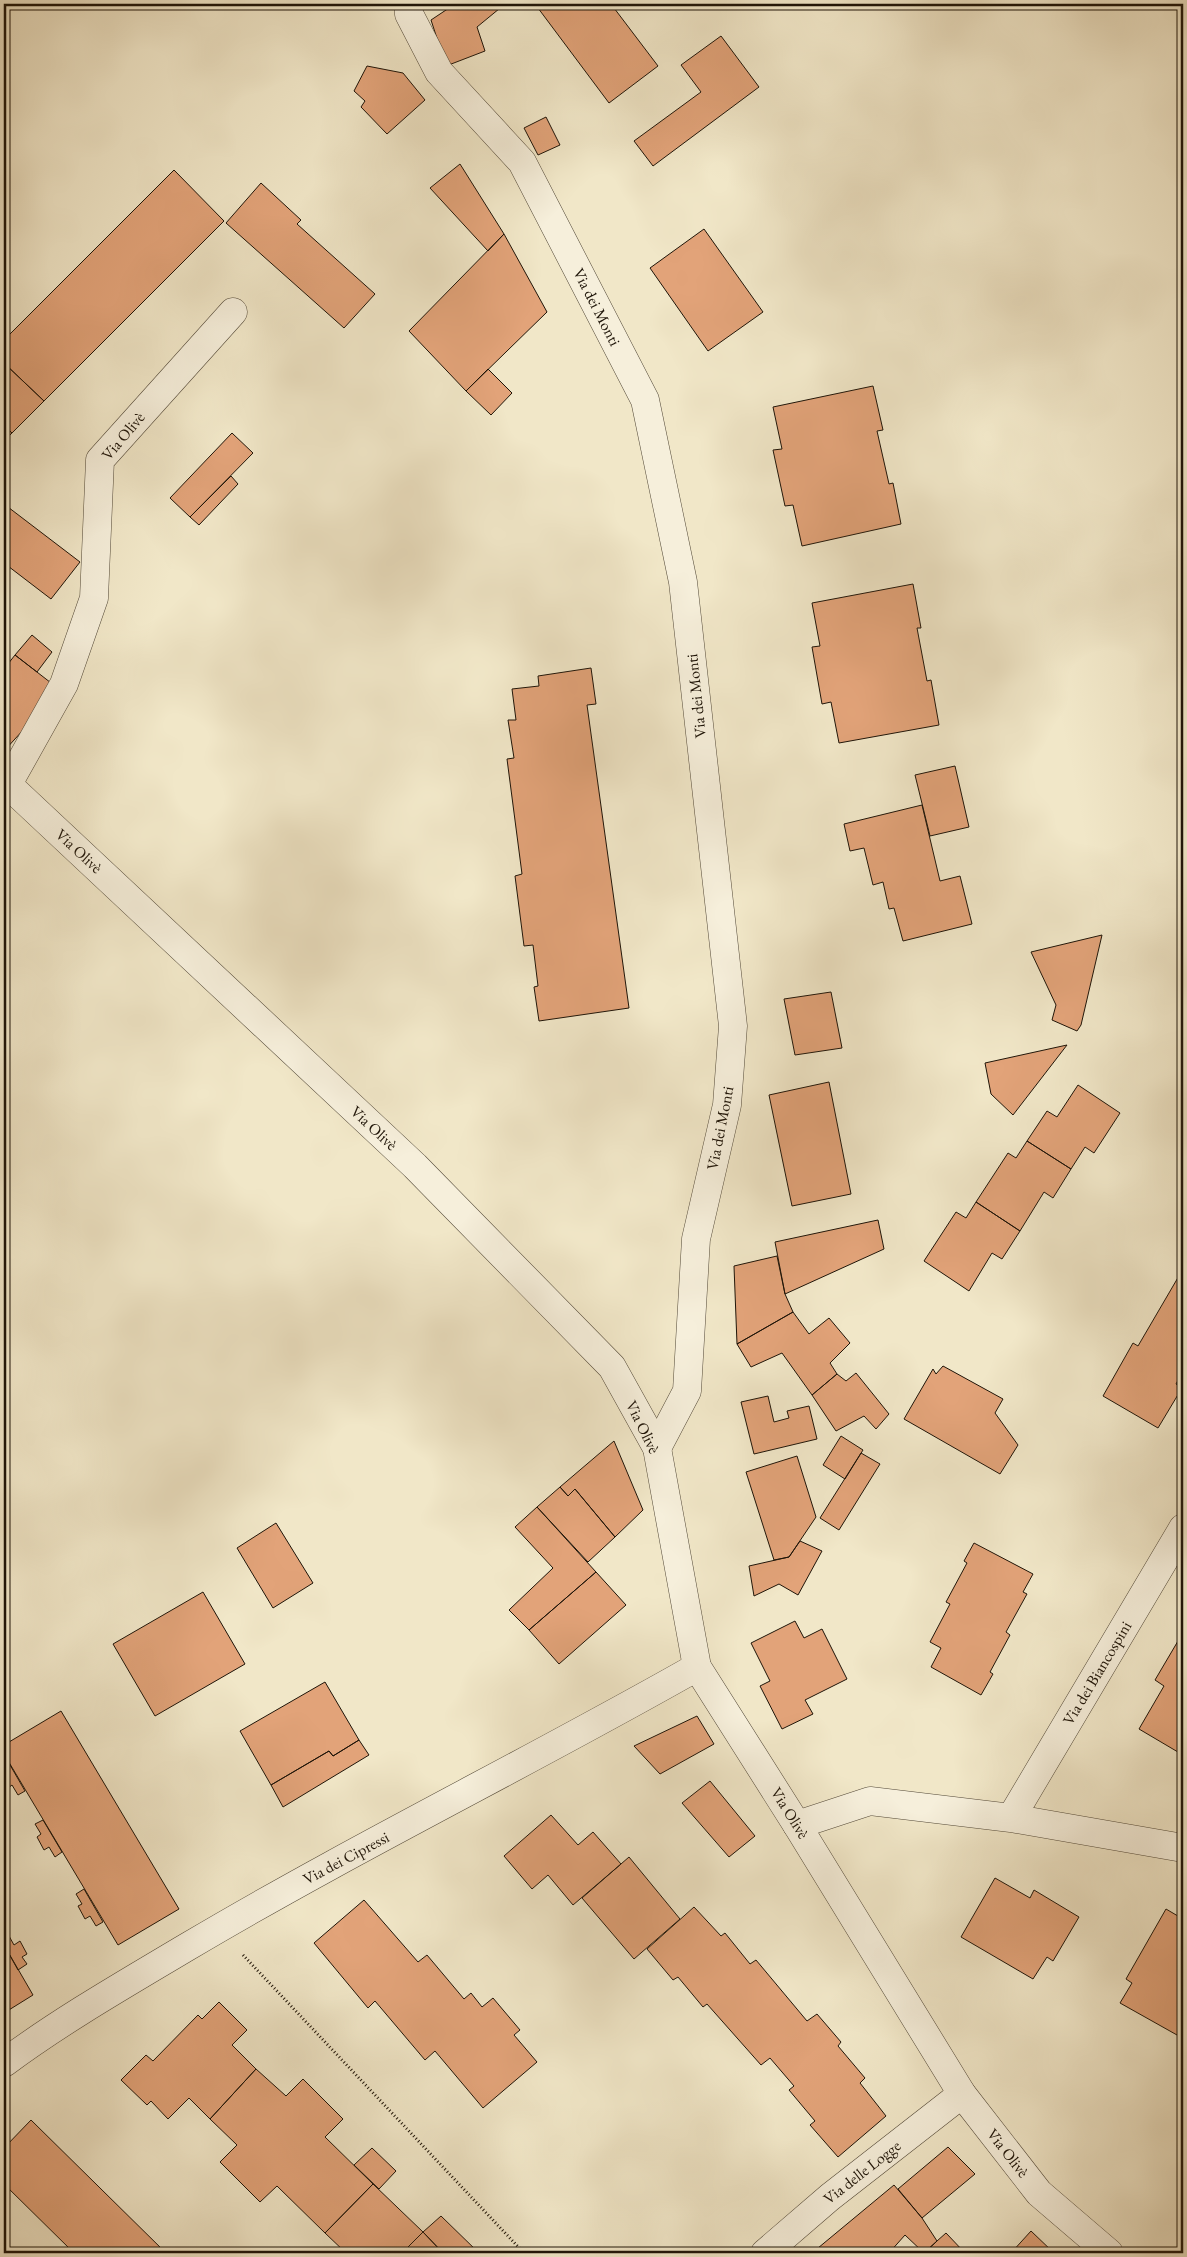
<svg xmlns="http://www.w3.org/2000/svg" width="1187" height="2257" font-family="'EB Garamond',serif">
	<rect width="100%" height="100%" fill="#f1e7c8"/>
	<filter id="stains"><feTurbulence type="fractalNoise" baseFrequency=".004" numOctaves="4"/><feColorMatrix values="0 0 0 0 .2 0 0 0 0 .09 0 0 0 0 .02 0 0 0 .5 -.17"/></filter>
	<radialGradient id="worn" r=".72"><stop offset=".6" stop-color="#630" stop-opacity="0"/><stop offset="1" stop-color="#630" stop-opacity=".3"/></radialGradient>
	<!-- building -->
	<path fill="#e2a379" stroke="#1e1408" d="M455 4H505L477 27 485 51 446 66 431 20Z
		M535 4H611L658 66 609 103Z
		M721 36 759 87 653 166 634 141 701 92 681 65Z
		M367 66 403 73 425 100 387 134 361 107 365 101 354 91Z
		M546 117 560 145 538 155 524 128Z
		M460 164 504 234 488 251 430 188Z
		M174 170 224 221 44 401 4 363V340Z
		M261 183 301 220 297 224 375 294 344 328 226 223Z
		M704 229 763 312 708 351 650 268Z
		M504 234 547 312 466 391 409 331Z
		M4 363 44 401 12 433 4 425Z
		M488 369 512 393 491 415 466 391Z
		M873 386 883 430 877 431 889 484 893 483 901 524 802 546 793 505 785 506 773 450 782 449 773 407Z
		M4 425 12 433 4 441Z
		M232 433 253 453 190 517 170 498Z
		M231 476 238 484 199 525 190 517Z
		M4 504 80 562 51 599 4 563Z
		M913 584 921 628H917L927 681 931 680 939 725 839 743 831 702 822 704 812 647 820 646 812 603Z
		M32 635 52 652 37 672 15 655Z
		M15 655 55 686 25 728 4 751V669Z
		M591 668 596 704 587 705 629 1008 539 1021 534 987 538 986 533 945 524 946 515 876 522 874 507 759 514 758 508 720H516L512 689 539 686 538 676Z
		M955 766 969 827 930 836 915 775Z
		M922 805 940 881 960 876 972 924 903 941 894 908 889 909 883 882 873 885 864 848 850 851 844 824Z
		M1102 935 1081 1025 1077 1031 1052 1020 1056 1005 1031 952Z
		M831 992 842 1048 795 1055 784 999Z
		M1067 1045 1013 1115 991 1094 985 1063Z
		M829 1082 851 1194 792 1206 769 1095Z
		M1078 1085 1120 1113 1094 1153 1085 1147 1071 1169 1027 1141 1047 1111 1057 1117Z
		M1027 1141 1071 1169 1053 1198 1044 1192 1020 1231 976 1202 1008 1153 1016 1158Z
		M976 1202 1020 1231 1002 1259 992 1253 969 1291 924 1261 956 1212 966 1218Z
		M878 1220 884 1249 785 1294 775 1242Z
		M777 1256 785 1294 793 1312 737 1344 734 1266Z
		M1183 1269V1371L1176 1384 1182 1388 1158 1428 1103 1396 1133 1343 1138 1346Z
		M793 1312 809 1334 829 1318 850 1343 830 1363 837 1374 812 1395 782 1353 751 1367 737 1344Z
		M943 1366 1003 1399 995 1413 1018 1445 1000 1474 904 1419 933 1369 936 1374Z
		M856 1373 889 1414 876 1429 864 1416 836 1431 812 1395 837 1374 846 1381Z
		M768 1396 774 1422 789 1418 787 1411 809 1406 817 1439 754 1454 741 1402Z
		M841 1436 863 1450 845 1479 823 1465Z
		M614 1441 643 1510 615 1537 575 1489 568 1496 560 1487Z
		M861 1453 880 1464 839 1530 820 1518Z
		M797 1456 816 1517 789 1557 774 1560 746 1472Z
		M560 1487 568 1496 575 1489 615 1537 588 1562 537 1507Z
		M537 1507 596 1572 529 1630 509 1610 553 1568 515 1527Z
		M276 1523 313 1583 273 1608 237 1548Z
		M800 1541 822 1551 798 1595 779 1584 754 1596 749 1566 789 1557Z
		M974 1543 1033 1574 1023 1592 1027 1594 1006 1632 1010 1635 990 1672 993 1674 981 1695 931 1667 941 1648 930 1642 950 1604 946 1602 967 1563 964 1561Z
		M596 1572 626 1605 559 1664 529 1630Z
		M203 1592 245 1664 155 1716 113 1644Z
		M795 1621 804 1638 822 1629 847 1679 805 1700 813 1714 782 1729 760 1686 770 1681 751 1643Z
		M1178 1641 1183 1644V1755L1139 1729 1164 1686 1155 1680Z
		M325 1682 359 1740 333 1756 329 1751 271 1785 240 1731Z
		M61 1711 179 1909 118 1945 4 1754V1745Z
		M697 1716 714 1744 660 1774 634 1746Z
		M359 1740 369 1755 283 1807 271 1785 329 1751 333 1756Z
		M6 1758 25 1791 18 1795 12 1785 8 1788 4 1781V1759Z
		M710 1781 755 1836 729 1857 682 1803Z
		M551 1815 578 1845 593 1832 621 1864 573 1905 548 1875 532 1889 504 1856Z
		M43 1820 62 1852 55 1857 49 1847 44 1850 37 1837 41 1834 35 1824Z
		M629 1857 680 1919 634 1959 582 1898Z
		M995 1878 1030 1898 1034 1890 1079 1917 1053 1961 1047 1957 1033 1979 961 1937Z
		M84 1889 103 1922 96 1926 90 1916 85 1919 78 1906 82 1904 76 1894Z
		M364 1900 418 1962 427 1955 464 1999 471 1993 482 2007 493 1998 520 2030 514 2035 537 2062 483 2108 435 2051 425 2060 375 2001 368 2008 314 1943Z
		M694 1907 721 1936 725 1933 750 1964 756 1960 807 2021 817 2014 841 2042 838 2046 865 2078 860 2083 886 2116 838 2157 810 2125 815 2121 789 2090 794 2086 770 2058 761 2065 707 2004 703 2007 678 1977 673 1980 647 1949Z
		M1166 1909 1183 1919V2024L1177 2035 1120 2003 1132 1983 1126 1979Z
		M9 1936 14 1945 20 1941 27 1954 22 1957 27 1964 18 1970 4 1945V1939Z
		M4 1945 33 1995 4 2013Z
		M219 2002 247 2030 232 2045 256 2069 210 2119 189 2098 168 2119 151 2101 147 2105 121 2080 146 2055 153 2061 198 2015 202 2019Z
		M256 2069 286 2096 303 2079 343 2119 325 2137 373 2184 325 2233 277 2186 260 2202 220 2162 237 2145 210 2119Z
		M31 2120 166 2253H74L4 2184V2148Z
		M948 2147 975 2174 922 2218 898 2189Z
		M372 2148 396 2171 379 2189 354 2165Z
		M373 2184 423 2232 402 2253H346L325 2233Z
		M894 2185 922 2218 937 2241 924 2253 905 2235 889 2253H812Z
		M441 2216 479 2253H443L423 2232Z
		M1031 2231 1054 2253H1011Z
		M423 2232 443 2253H402Z
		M946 2233 965 2253H924L937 2241Z"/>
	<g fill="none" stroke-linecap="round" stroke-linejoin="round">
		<!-- minor casing -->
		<g stroke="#534938" stroke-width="29">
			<path id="minor" d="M408 4 409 14 439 72 522 162 645 400 683 582 733 1026 727 1105 696 1239 687 1391 657 1448
				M8 784 64 684 94 598 100 460 233 312
				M1011 1818 1183 1528
				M797 1825 870 1801 1011 1818 1183 1848
				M4 2063C62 2020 125 1984 187 1947 354 1848 528 1763 697 1667
				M765 2253 830 2197 962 2094"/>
		</g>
		<!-- tertiary casing -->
		<g stroke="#534938" stroke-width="29">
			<path id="tertiary" d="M4 781 415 1166 612 1367 657 1448 697 1667 797 1825 962 2094 1039 2193 1109 2253"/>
		</g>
		<!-- path -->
		<path stroke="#1e1408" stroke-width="3" stroke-dasharray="1 2.5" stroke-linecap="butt" d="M243 1955 524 2253"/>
		<!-- minor -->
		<use href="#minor" stroke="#f6efdb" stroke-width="28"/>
		<!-- tertiary -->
		<use href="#tertiary" stroke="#f6efdb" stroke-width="28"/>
	</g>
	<g text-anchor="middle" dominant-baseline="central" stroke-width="4.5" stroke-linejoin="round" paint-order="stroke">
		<!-- street labels -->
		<g font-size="16" fill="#1e1408" stroke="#f6efdb">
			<text transform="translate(597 307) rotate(63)">Via dei Monti</text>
			<text transform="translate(123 436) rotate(-50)">Via Olivè</text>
			<text transform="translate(696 696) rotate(-96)">Via dei Monti</text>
			<text transform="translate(79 851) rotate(43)">Via Olivè</text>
			<text transform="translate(374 1128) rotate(43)">Via Olivè</text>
			<text transform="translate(720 1128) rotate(-79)">Via dei Monti</text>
			<text transform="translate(643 1427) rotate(64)">Via Olivè</text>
			<text transform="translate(1097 1673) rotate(-59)">Via dei Biancospini</text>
			<text transform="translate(790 1813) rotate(58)">Via Olivè</text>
			<text transform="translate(346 1858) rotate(-28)">Via dei Cipressi</text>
			<text transform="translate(1008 2153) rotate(52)">Via Olivè</text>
			<text transform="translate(862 2172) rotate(-38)">Via delle Logge</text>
		</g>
	</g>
	<!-- margin -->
	<rect width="1187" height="2257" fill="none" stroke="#f1e7c8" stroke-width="20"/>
	<rect x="5" y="5" width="1177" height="2247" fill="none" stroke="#1e1408" stroke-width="2.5"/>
	<rect x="10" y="10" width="1167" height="2237" fill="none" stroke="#1e1408"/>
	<rect width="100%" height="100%" filter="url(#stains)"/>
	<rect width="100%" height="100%" fill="url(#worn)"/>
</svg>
